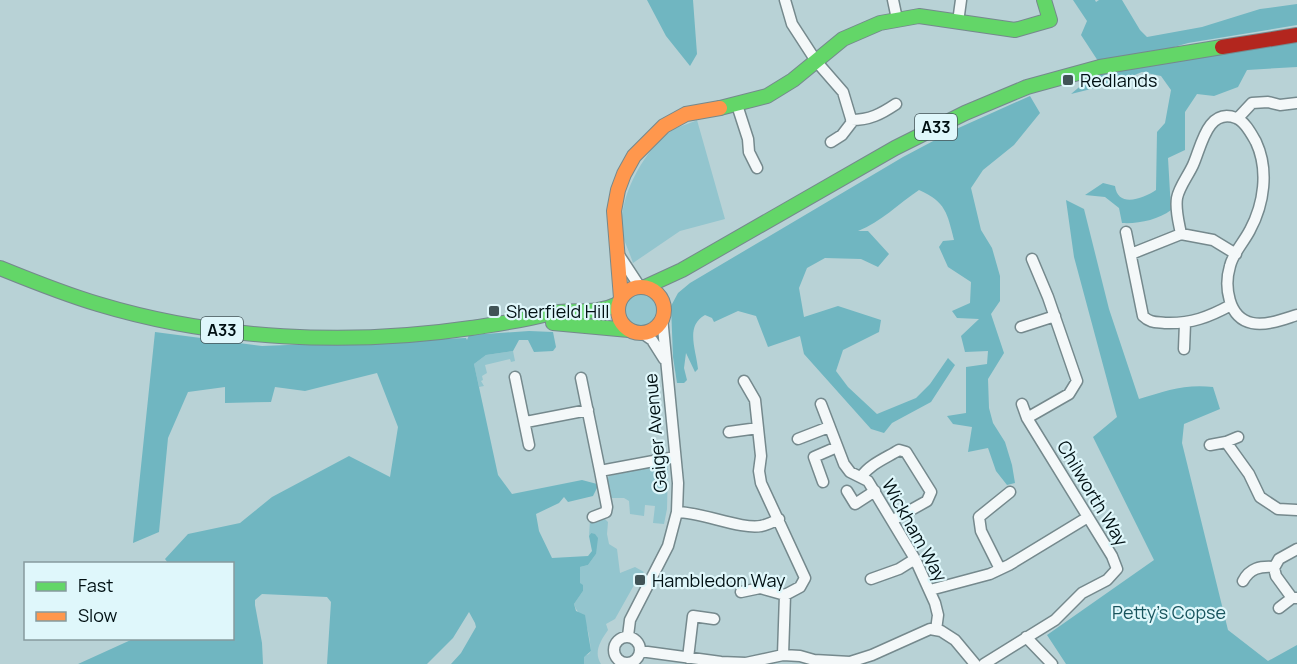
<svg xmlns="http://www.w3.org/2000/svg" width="1297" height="664" font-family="Manrope,sans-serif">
	<rect width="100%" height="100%" fill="#b8d2d6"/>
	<!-- green -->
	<path fill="#93c5ce" d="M697 120 725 219 680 231 633 263C630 254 626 245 623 237 615 202 643 151 671 131 678 126 689 124 697 120Z
		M624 310a16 16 0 1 1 32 0a16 16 0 1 1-32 0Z
		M513 351 515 361 511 362 510 359 485 365 487 373 482 376 483 380 481 381 484 386 479 387 474 364 486 355Z
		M668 466 667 509 664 524 653 523 655 506 645 505 644 516 630 514 629 501 624 498H611L607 480 609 476 646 468Z
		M603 517 608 522 607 534 609 544 617 549 620 573 635 567 644 572 638 578 615 619 606 624 608 630C601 640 593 652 601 664H584V656L589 654 591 651C590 642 589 629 584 621 581 615 576 611 574 604L583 591 580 584V567L588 565 596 554 591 533 589 536 590 520Z"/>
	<!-- forest -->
	<path fill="#70b6c1" d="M647 0H693L697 54 690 66 666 36Z
		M1073 0H1095L1096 2 1099 0H1122L1140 30 1147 37 1202 27 1260 9 1297 4V25L1188 43 1147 55 1098 61 1081 35 1087 21Z
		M1297 39V67L1247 70 1238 87 1214 96 1197 94 1185 112V150L1168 158 1171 210C1158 220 1138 224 1122 223L1119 208 1105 197 1085 195 1103 183 1115 186C1118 209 1144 198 1156 190L1157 132 1165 123 1171 90 1161 76 1142 72 1115 83 1071 94 1097 72Z
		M1030 96 1040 113 1014 145 983 170 971 188 981 230 992 248 1000 276V301L991 314 1004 353 988 379 989 408 993 423 1005 442 1012 465 1015 483 1007 485 996 471 988 448 968 452 972 427 953 424 947 416 966 413V367L987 364 988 351 965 352 961 336 979 319 957 318 952 311 970 303 971 282 948 267 939 247 943 241 954 240C947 213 946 202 919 190 898 204 881 222 858 231H868L889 254 878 267 861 259 825 258 807 268 799 288 804 317 838 306 881 320 879 332 843 350 836 371 848 387 877 414 916 398 930 384 948 358 955 365 931 402 892 423 884 433 871 429 804 354 800 336 768 347 756 316 738 311 714 322 712 318 705 315C685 326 696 349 698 369L695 372 686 353 684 368 687 380 684 383H677L673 357 671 306 678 293 690 283 903 157 954 130Z
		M1066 200 1084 209 1109 309 1139 399C1166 391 1184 384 1213 387L1220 409 1184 424 1182 443 1228 630 1268 661 1297 645V664H1066L1047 635 1154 560 1093 437 1117 417 1074 257Z
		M529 331 553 332 556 347 553 351 534 352 528 340H519L513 351 486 355 474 364 498 475 512 494 582 480 597 484V488L593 496 568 502 564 497 559 503 536 514 539 531 552 558 588 556 592 551 589 536 591 533 595 534 598 538 596 554 588 565 580 567V583L583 585V591L574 604 576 611 585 615 591 651 584 657V664H451L461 653 476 627 475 623 469 612 453 638 427 664H327L331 602 327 597 262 594 255 600V605L262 643 263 664H78L133 639 232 638V564L168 563 165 559 188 534 240 523 272 497 349 456 390 477 398 427 377 373 305 391 275 387 271 402 225 403V387L188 392 168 438 159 532 133 543 155 332 262 346 466 338 467 340 469 335Z"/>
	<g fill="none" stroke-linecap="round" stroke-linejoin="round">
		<!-- street casing -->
		<g stroke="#75898d" stroke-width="13">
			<path id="street" d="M785 0 792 24 816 61 843 92 852 122 842 135 831 142
				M893 0 897 19
				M958 22 961 0
				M737 105 748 139 749 152 757 168
				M1238 118 1252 103 1268 102 1280 105 1297 103
				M851 120C870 120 881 114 896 104
				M1126 232 1143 316C1150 323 1156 322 1165 323 1191 324 1209 317 1231 305
				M1181 234C1179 223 1175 210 1177 198 1179 187 1188 176 1193 165 1201 148 1207 107 1236 118 1245 121 1252 135 1256 142 1269 170 1264 204 1250 230 1244 242 1233 253 1230 266 1224 286 1228 318 1252 323 1267 326 1284 319 1297 315
				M1131 254 1181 234 1213 240 1236 254
				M619 255 640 287
				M1021 327 1055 316
				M642 333 652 340 664 359
				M1184 349 1185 323
				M515 377 529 445
				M581 378 600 471
				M821 404 844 464 850 472 868 481 915 559 935 603 938 615 936 630
				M1027 418 1069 394 1077 381 1048 297 1032 259
				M526 422 588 410
				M729 432 758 428
				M798 439 829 427
				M1226 442 1249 474 1260 497 1278 509 1297 510
				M1210 445 1226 442 1238 437
				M861 477C870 464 886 458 899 450L906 452 931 492 927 501 893 520
				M823 482 814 457 837 447
				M847 491 855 504 875 491
				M677 512C701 512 742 530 761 526 767 525 773 522 779 519
				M593 517 606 512 607 507 600 471 675 457
				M1000 569 981 531 979 517 1010 492
				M871 579 899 569 915 559
				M1243 581C1250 568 1260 566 1274 567
				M930 590 990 574 1009 565 1088 517
				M741 592 760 588 785 595 800 587 805 578 761 483 759 471 761 456 755 400 744 381
				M1292 598 1276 576 1274 568 1279 559 1297 549
				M1279 608 1292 598H1297
				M628 636 630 620 668 546 677 512 678 483 662 317
				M614 650a13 13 0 1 1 26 0a13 13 0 1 1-26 0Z
				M1026 637 1052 664
				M640 651 721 662 746 663 783 655 800 656 814 660 850 662 872 655 930 629 941 631 955 640 975 664
				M783 655 785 595
				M688 658 693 616 714 619
				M984 664 1055 620 1082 593 1107 580 1117 569 1112 556 1027 418 1022 404"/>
		</g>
		<!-- fast casing -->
		<g stroke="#75898d" stroke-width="16">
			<path id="fast" d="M720 108 767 96 793 80 843 39 880 23 919 16 1015 30 1050 20 1044 0
				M0 268C32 281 64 294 98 304 217 340 349 346 471 328 497 324 522 321 547 314 572 308 593 316 618 304
				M645 287 682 270 895 148 965 113 1027 87 1100 67 1222 47
				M553 323 629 330"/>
		</g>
		<!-- slow casing -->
		<g stroke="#75898d" stroke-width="16">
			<path id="slow" d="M618 310a23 23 0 1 1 46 0a23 23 0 1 1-46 0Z
				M621 298 614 211 618 190 624 174 634 156 664 126 686 114 720 108"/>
		</g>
		<!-- jam casing -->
		<g stroke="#75898d" stroke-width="16">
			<path id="jam" d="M1222 47 1297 35"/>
		</g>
		<!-- street -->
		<use href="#street" stroke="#f4f8f9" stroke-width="10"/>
		<!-- fast -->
		<use href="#fast" stroke="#63d668" stroke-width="14"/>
		<!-- slow -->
		<use href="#slow" stroke="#ff974d" stroke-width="14"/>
		<!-- jam -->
		<use href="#jam" stroke="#b3261e" stroke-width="14"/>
	</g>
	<!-- markers -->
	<g fill="#415457" stroke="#dff7fb" stroke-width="2">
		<rect x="1062" y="74" width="12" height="12" rx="3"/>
		<rect x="488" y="305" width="12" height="12" rx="3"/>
		<rect x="634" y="574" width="12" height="12" rx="3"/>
	</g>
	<g text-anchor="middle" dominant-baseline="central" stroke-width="4.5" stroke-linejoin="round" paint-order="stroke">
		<!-- shield labels -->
		<g fill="#dff7fb" stroke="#445559" stroke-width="1.5">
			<rect x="915" y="114" width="42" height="26" rx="4.5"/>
			<rect x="201" y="317" width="42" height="26" rx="4.5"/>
		</g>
		<g font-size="16" font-weight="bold" fill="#011013">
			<text x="936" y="127">A33</text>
			<text x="222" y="330">A33</text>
		</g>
		<!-- poi labels -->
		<g font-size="18" fill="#011013" stroke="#dff7fb" text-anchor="start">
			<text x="1080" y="80">Redlands</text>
			<text x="506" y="311">Sherfield Hill</text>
			<text x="652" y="580">Hambledon Way</text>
		</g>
		<!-- street labels -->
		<g font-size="18" fill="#011013" stroke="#dff7fb">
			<text transform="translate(655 433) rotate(-95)">Gaiger Avenue</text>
			<text transform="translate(1093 493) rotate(59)">Chilworth Way</text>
			<text transform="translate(915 530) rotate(61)">Wickham Way</text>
		</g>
		<!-- park labels -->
		<g font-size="18" fill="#1a555e" stroke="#dff7fb">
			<text x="1169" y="612">Petty's Copse</text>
		</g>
	</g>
	<!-- legend -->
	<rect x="24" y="562" width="210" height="78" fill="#dff7fb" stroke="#869b9e" stroke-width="1.5"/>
	<rect x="36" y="582" width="30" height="9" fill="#63d668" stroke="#869b9e" stroke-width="1.5"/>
	<text x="78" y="592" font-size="18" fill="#011013">Fast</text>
	<rect x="36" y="612" width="30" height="9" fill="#ff974d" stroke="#869b9e" stroke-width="1.5"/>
	<text x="78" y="622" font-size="18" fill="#011013">Slow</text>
</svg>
